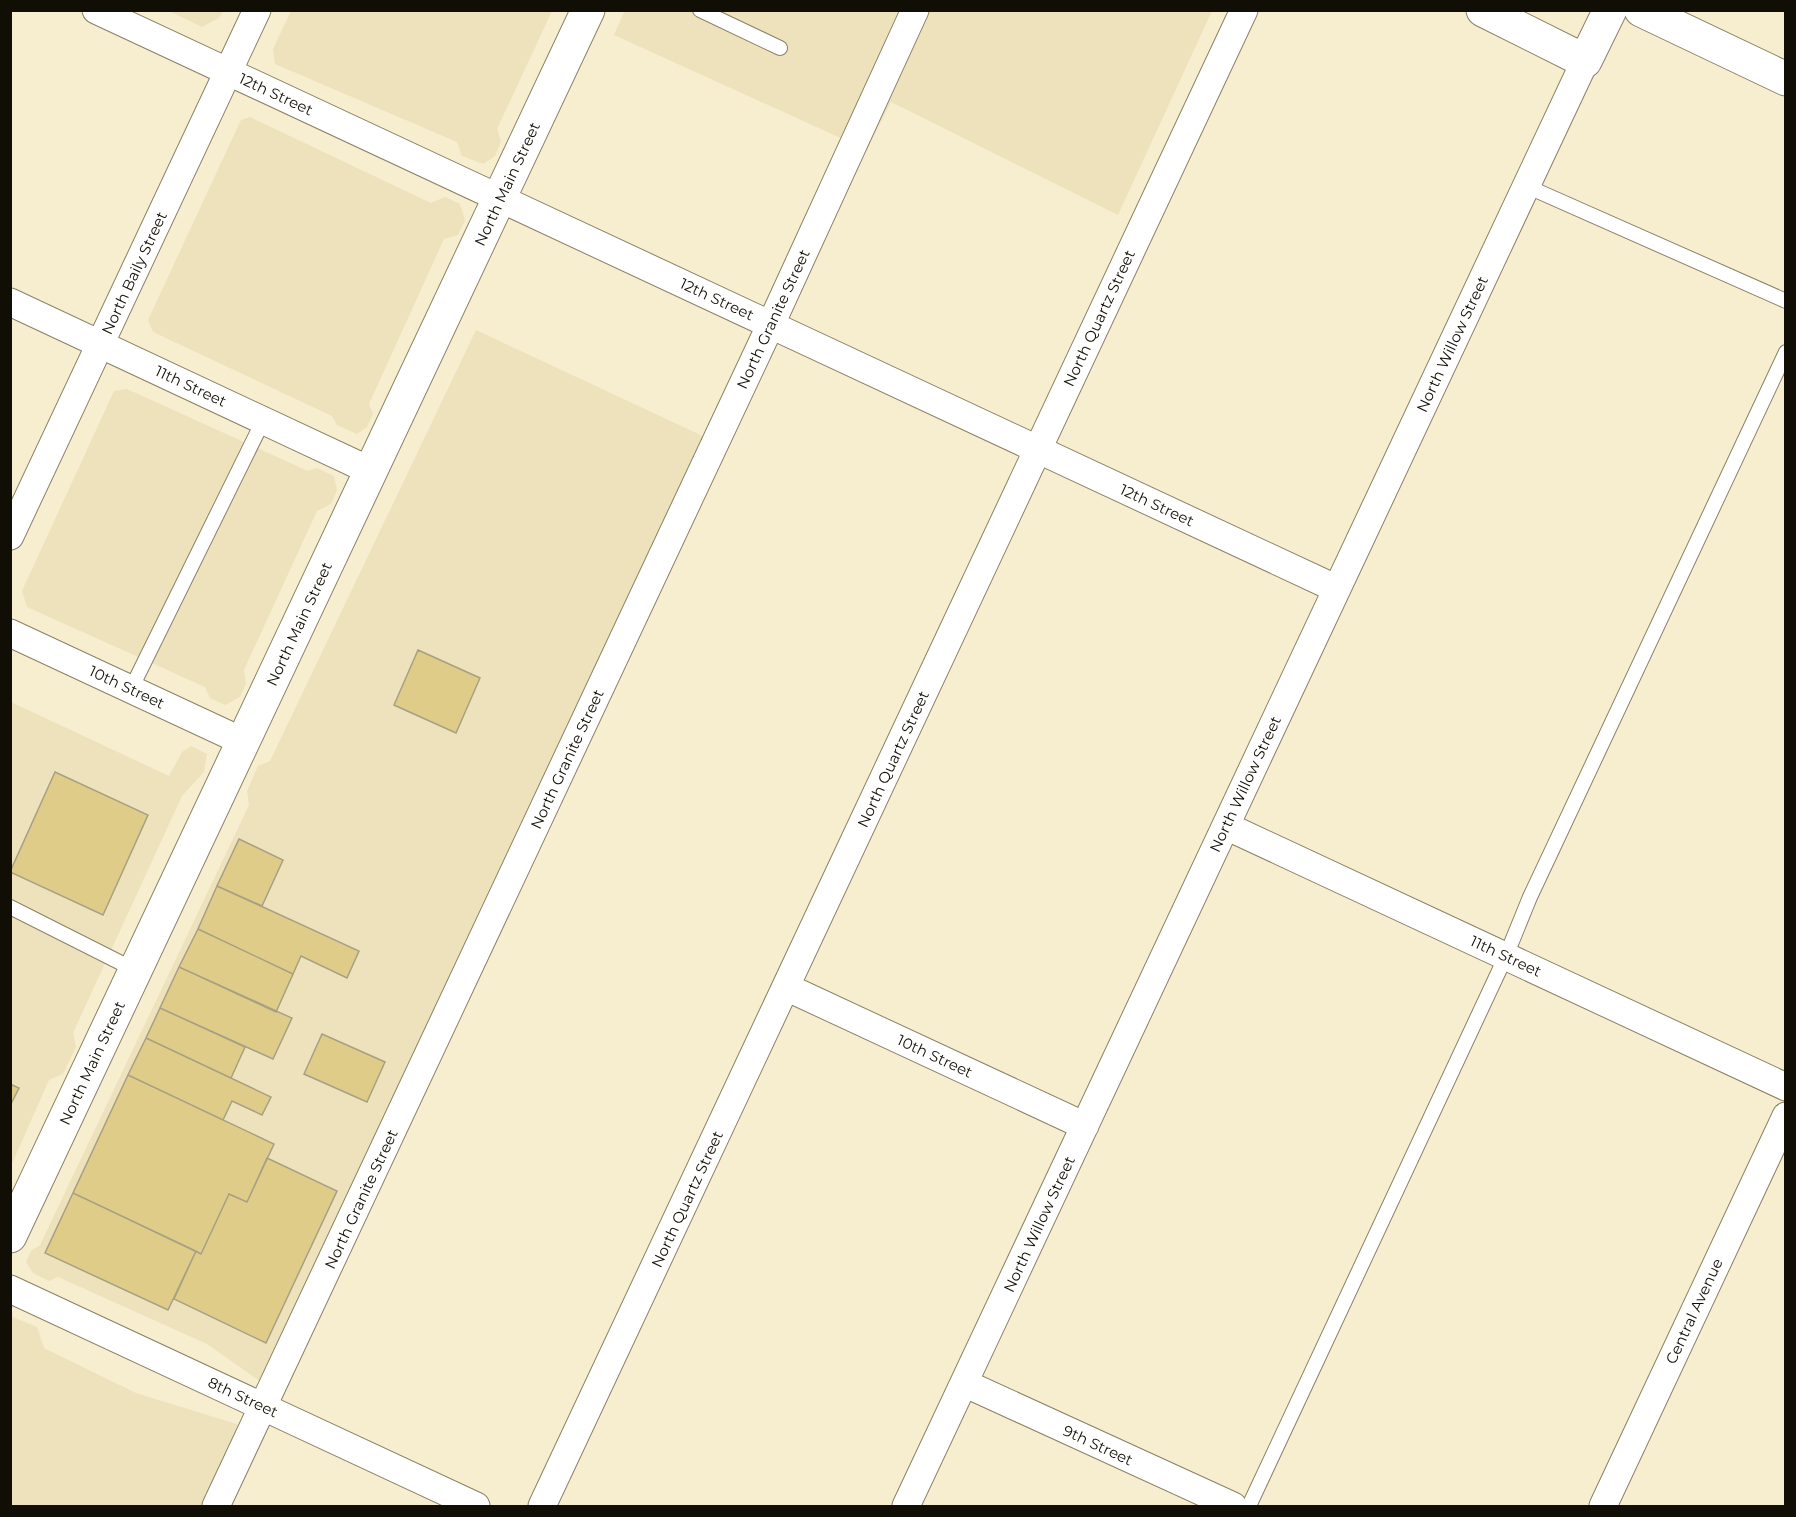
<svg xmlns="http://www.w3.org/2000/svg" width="1796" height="1517" font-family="Montserrat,sans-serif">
	<rect width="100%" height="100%" fill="#f7eed0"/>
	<!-- built -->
	<path fill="#ede2bc" d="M625 10 1212 11 1118 215 891 102 867 150 614 35Z
		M169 11H223L219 18 202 27Z
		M291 11V10L552 11 497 129 501 141 495 156 483 164 462 156 457 142 275 64 273 49Z
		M250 117 431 203 445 197 460 204 465 220 458 235 444 239 369 404 373 414 367 427 357 434 337 425 332 416 153 332 148 320 241 120Z
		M476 330 707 438 261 1382 207 1344 58 1277 49 1281 33 1273 26 1262 31 1251 40 1245 249 805 247 791 258 766 270 761Z
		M127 389 308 471 317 468 334 476 337 490 331 504 317 511 244 670 246 684 240 697 225 705 210 698 205 687 27 607 22 591 114 391Z
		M11 702 169 776 182 752 191 746 207 754 204 772 182 796 73 1033 76 1047 63 1074 49 1080 11 1166Z
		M10 1316 37 1327 44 1348 136 1393 243 1426 205 1506H11Z"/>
	<!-- building -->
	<path fill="#dfcc89" stroke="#a8a083" stroke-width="1.5" d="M418 650 480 678 456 733 394 705Z
		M55 772 148 815 103 915 10 872Z
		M239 839 283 860 262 906 217 886Z
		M217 886 359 951 347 978 301 956 293 974 198 929Z
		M198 929 293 974 276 1012 179 967Z
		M179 967 292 1018 273 1059 160 1008Z
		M160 1008 245 1047 231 1078 146 1038Z
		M322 1034 385 1062 367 1102 304 1074Z
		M146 1038 271 1097 262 1115 232 1101 223 1120 128 1075Z
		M128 1075 274 1144 247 1202 229 1194 201 1254 73 1193Z
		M10 1084 19 1088 10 1106Z
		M267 1158 337 1191 266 1343 174 1299 196 1251 201 1254 229 1194 247 1202Z
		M73 1193 196 1251 168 1310 45 1253Z"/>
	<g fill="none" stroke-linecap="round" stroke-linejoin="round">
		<!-- service casing -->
		<g stroke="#8a8266" stroke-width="16">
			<path id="service" d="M700 10 780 48
				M1526 186 1786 301
				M131 689 263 421
				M10 907 135 970
				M1249 1506 1506 956 1530 897 1786 352"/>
		</g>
		<!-- minor casing -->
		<g stroke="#8a8266" stroke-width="29">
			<path id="minor" d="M96 10 1337 589
				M10 302 371 471
				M10 536 257 10
				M10 633 244 742
				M1226 826 1786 1087
				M786 987 1085 1126
				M10 1289 476 1506
				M964 1383 1233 1506
				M216 1506 771 324 915 10
				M542 1506 1244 10
				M906 1506 1585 61
				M1603 1506 1786 1116"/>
		</g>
		<!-- tertiary casing -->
		<g stroke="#8a8266" stroke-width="35">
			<path id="tertiary" d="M1483 10 1585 61 1610 10
				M1641 10 1786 79
				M10 1236 588 10"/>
		</g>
		<!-- service -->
		<use href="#service" stroke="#fff" stroke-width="14"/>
		<!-- minor -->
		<use href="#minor" stroke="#fff" stroke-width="27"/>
		<!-- tertiary -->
		<use href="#tertiary" stroke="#fff" stroke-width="33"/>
	</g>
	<g text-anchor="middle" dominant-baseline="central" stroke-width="6" stroke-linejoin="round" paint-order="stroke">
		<!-- street labels -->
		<g font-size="15" fill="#110e05" stroke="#fff">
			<text transform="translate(276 94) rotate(25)">12th Street</text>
			<text transform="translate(507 184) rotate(-65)">North Main Street</text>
			<text transform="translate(134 273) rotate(-65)">North Baily Street</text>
			<text transform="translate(717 299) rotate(25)">12th Street</text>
			<text transform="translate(1099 318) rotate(-65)">North Quartz Street</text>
			<text transform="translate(773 319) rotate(-65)">North Granite Street</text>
			<text transform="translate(1452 344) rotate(-65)">North Willow Street</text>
			<text transform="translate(191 386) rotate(25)">11th Street</text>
			<text transform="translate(1157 505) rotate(25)">12th Street</text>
			<text transform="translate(299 624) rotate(-65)">North Main Street</text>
			<text transform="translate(127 687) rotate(25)">10th Street</text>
			<text transform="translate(567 759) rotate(-65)">North Granite Street</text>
			<text transform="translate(893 759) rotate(-65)">North Quartz Street</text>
			<text transform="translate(1245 784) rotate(-65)">North Willow Street</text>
			<text transform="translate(1506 956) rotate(25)">11th Street</text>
			<text transform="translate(935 1056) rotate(25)">10th Street</text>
			<text transform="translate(92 1063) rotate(-65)">North Main Street</text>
			<text transform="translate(361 1199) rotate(-65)">North Granite Street</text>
			<text transform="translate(687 1199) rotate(-65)">North Quartz Street</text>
			<text transform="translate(1039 1224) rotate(-65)">North Willow Street</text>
			<text transform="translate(1694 1311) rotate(-65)">Central Avenue</text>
			<text transform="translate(243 1397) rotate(25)">8th Street</text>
			<text transform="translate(1098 1445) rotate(25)">9th Street</text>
		</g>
	</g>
	<!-- border -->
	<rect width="1796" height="1517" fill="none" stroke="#110e05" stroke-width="24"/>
</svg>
